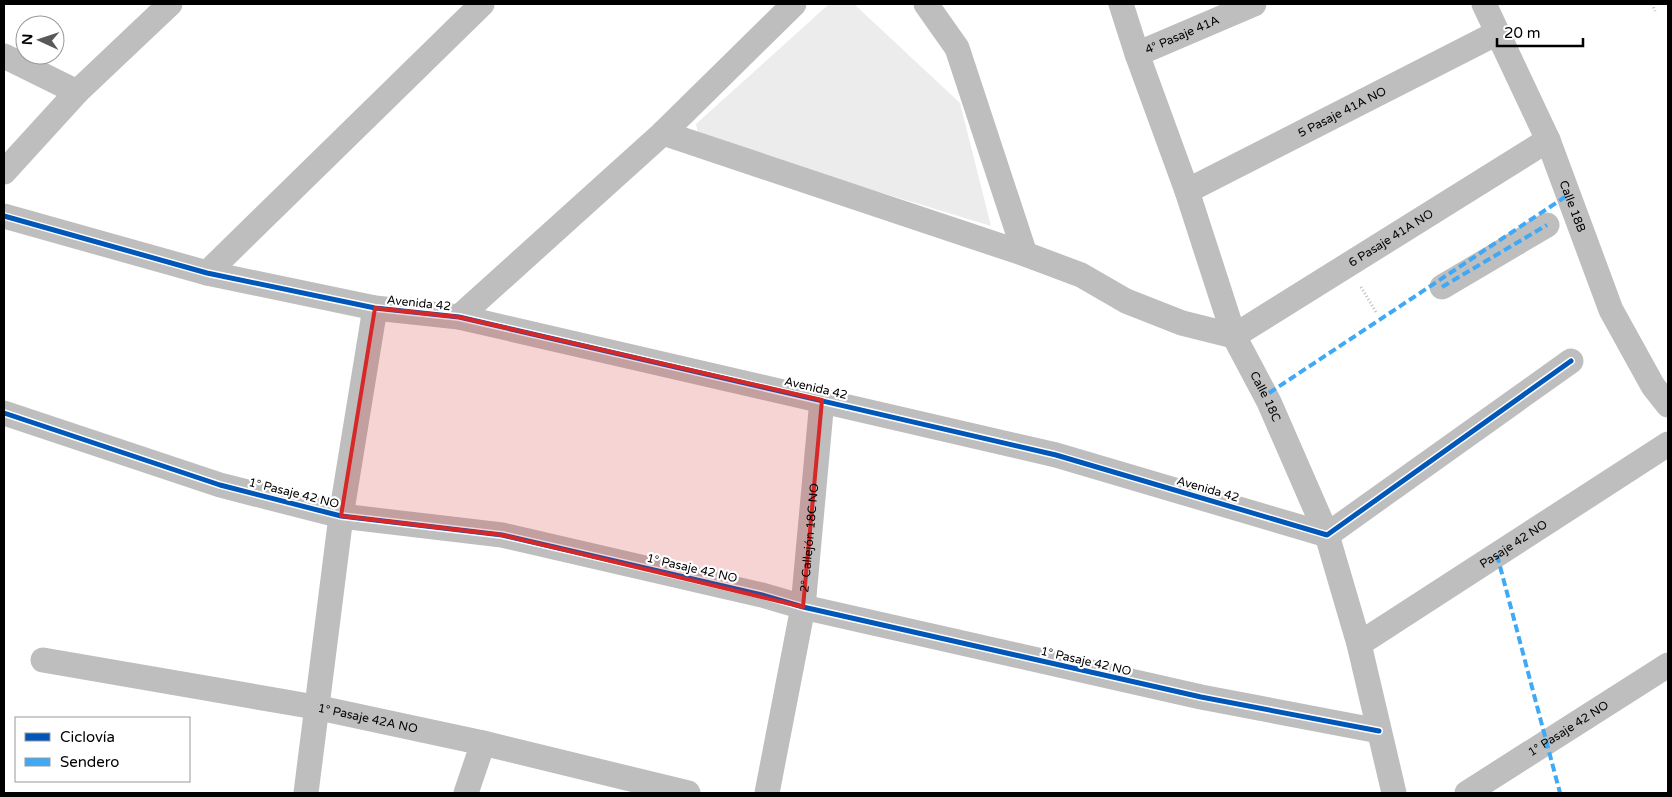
<svg xmlns="http://www.w3.org/2000/svg" width="1672" height="797" font-family="'Varela Round',sans-serif">
	<rect width="100%" height="100%" fill="#fff"/>
	<!-- green -->
	<path fill="#ececec" d="M829 4H854L960 103 991 226 699 137 696 124Z"/>
	<g fill="none" stroke-linecap="round" stroke-linejoin="round">
		<!-- path -->
		<path stroke="#b9b9b9" stroke-width="3" stroke-dasharray="1 2.5" stroke-linecap="butt" d="M1652 4 1655 11
			M1361 287 1376 312"/>
		<!-- minor -->
		<g stroke="#bebebe" stroke-width="25">
			<path d="M926 4 957 48 1025 254 1081 275 1126 301 1182 323 1234 336"/>
			<path id="s1" d="M1121 4 1137 54 1187 191 1234 336 1269 402 1327 535 1359 644 1394 793"/>
			<path id="s2" d="M1484 4 1548 140 1611 310 1653 386 1668 405"/>
			<path id="s3" d="M1137 54 1254 4"/>
			<path d="M4 56 77 92"/>
			<path d="M663 133 1025 254"/>
			<path d="M4 172 77 92 170 4"/>
			<path id="s4" d="M1187 191 1497 33"/>
			<path d="M4 216 207 273 375 308 459 317 1056 455 1327 535 1571 361"/>
			<path d="M207 273 482 4"/>
			<path d="M1442 287 1547 225"/>
			<path d="M459 317 663 133 794 4"/>
			<path id="s5" d="M1234 336 1548 140"/>
			<path d="M4 413 220 485 341 516 502 535 762 595 803 607 1201 697 1379 731"/>
			<path id="s6" d="M1359 644 1668 444"/>
			<path id="s7" d="M43 660 315 707 483 743 688 793"/>
			<path d="M306 793 341 516 375 308"/>
			<path d="M466 793 483 743"/>
			<path id="s8" d="M767 793 803 607 822 400"/>
			<path id="s9" d="M1467 793 1668 665"/>
		</g>
		<!-- quiet -->
		<path stroke="#3fa9f5" stroke-width="4" stroke-dasharray="8 4" stroke-linecap="butt" d="M1442 287 1547 225
			M1269 393 1568 195
			M1497 555 1560 793"/>
		<!-- cycleway casing -->
		<g stroke="#fff" stroke-width="8">
			<path id="cycleway" d="M4 216 207 273 375 308 459 317 1056 455 1327 535 1571 361
				M4 413 220 485 341 516 502 535 762 595 803 607 1201 697 1379 731"/>
		</g>
		<!-- cycleway -->
		<use href="#cycleway" stroke="#0057b8" stroke-width="5"/>
	</g>
	<!-- marked area -->
	<path fill="#d62828" fill-opacity="0.2" stroke="#d62828" stroke-width="4" stroke-linejoin="round" d="M375 308 459 317 822 400 803 607 502 535 341 516Z"/>
	<g text-anchor="middle" dominant-baseline="central" stroke-width="4.5" stroke-linejoin="round" paint-order="stroke">
		<!-- street labels -->
		<g font-size="12" fill="#000" stroke="#fff">
			<text stroke="none"><textPath href="#s3" startOffset="49">4° Pasaje 41A</textPath></text>
			<text stroke="none"><textPath href="#s4" startOffset="174">5 Pasaje 41A NO</textPath></text>
			<text stroke="none"><textPath href="#s2" startOffset="221">Calle 18B</textPath></text>
			<text stroke="none"><textPath href="#s5" startOffset="185">6 Pasaje 41A NO</textPath></text>
			<text transform="translate(419 303) rotate(6)">Avenida 42</text>
			<text transform="translate(816 388) rotate(13)">Avenida 42</text>
			<text stroke="none"><textPath href="#s1" startOffset="419">Calle 18C</textPath></text>
			<text transform="translate(1208 489) rotate(16)">Avenida 42</text>
			<text transform="translate(294 493) rotate(14)">1° Pasaje 42 NO</text>
			<text stroke="none"><textPath href="#s8" startOffset="259">2° Callejón 18C NO</textPath></text>
			<text stroke="none"><textPath href="#s6" startOffset="184">Pasaje 42 NO</textPath></text>
			<text transform="translate(692 568) rotate(13)">1° Pasaje 42 NO</text>
			<text transform="translate(1086 661) rotate(13)">1° Pasaje 42 NO</text>
			<text stroke="none"><textPath href="#s7" startOffset="330">1° Pasaje 42A NO</textPath></text>
			<text stroke="none"><textPath href="#s9" startOffset="120">1° Pasaje 42 NO</textPath></text>
		</g>
	</g>
	<!-- border -->
	<rect width="1672" height="797" fill="none" stroke="#000000" stroke-width="10"/>
	<!-- legend -->
	<rect x="15" y="717" width="175" height="65" fill="#ffffff" stroke="#999999"/>
	<rect x="25" y="733" width="25" height="8" fill="#0057b8" stroke="#999999"/>
	<text x="60" y="742" font-size="15" fill="#000000">Ciclovía</text>
	<rect x="25" y="758" width="25" height="8" fill="#3fa9f5" stroke="#999999"/>
	<text x="60" y="767" font-size="15" fill="#000000">Sendero</text>
	<!-- north arrow -->
	<g transform="translate(40 40) rotate(273)"><circle r="24" fill="#ffffff" stroke="#999999"/>
	<path d="M0-4L9 19L0 12L-9 19Z" fill="#595959"/>
	<text y="-8" font-size="14" font-weight="bold" text-anchor="middle" fill="#000000">N</text>
	</g>
	<!-- scale -->
	<path d="M1497 38v8h86v-8" fill="none" stroke="#000000" stroke-width="2.5"/>
	<text x="1504" y="38" font-size="15" fill="#000000" stroke="#ffffff" stroke-width="4" paint-order="stroke">20 m</text>
</svg>
